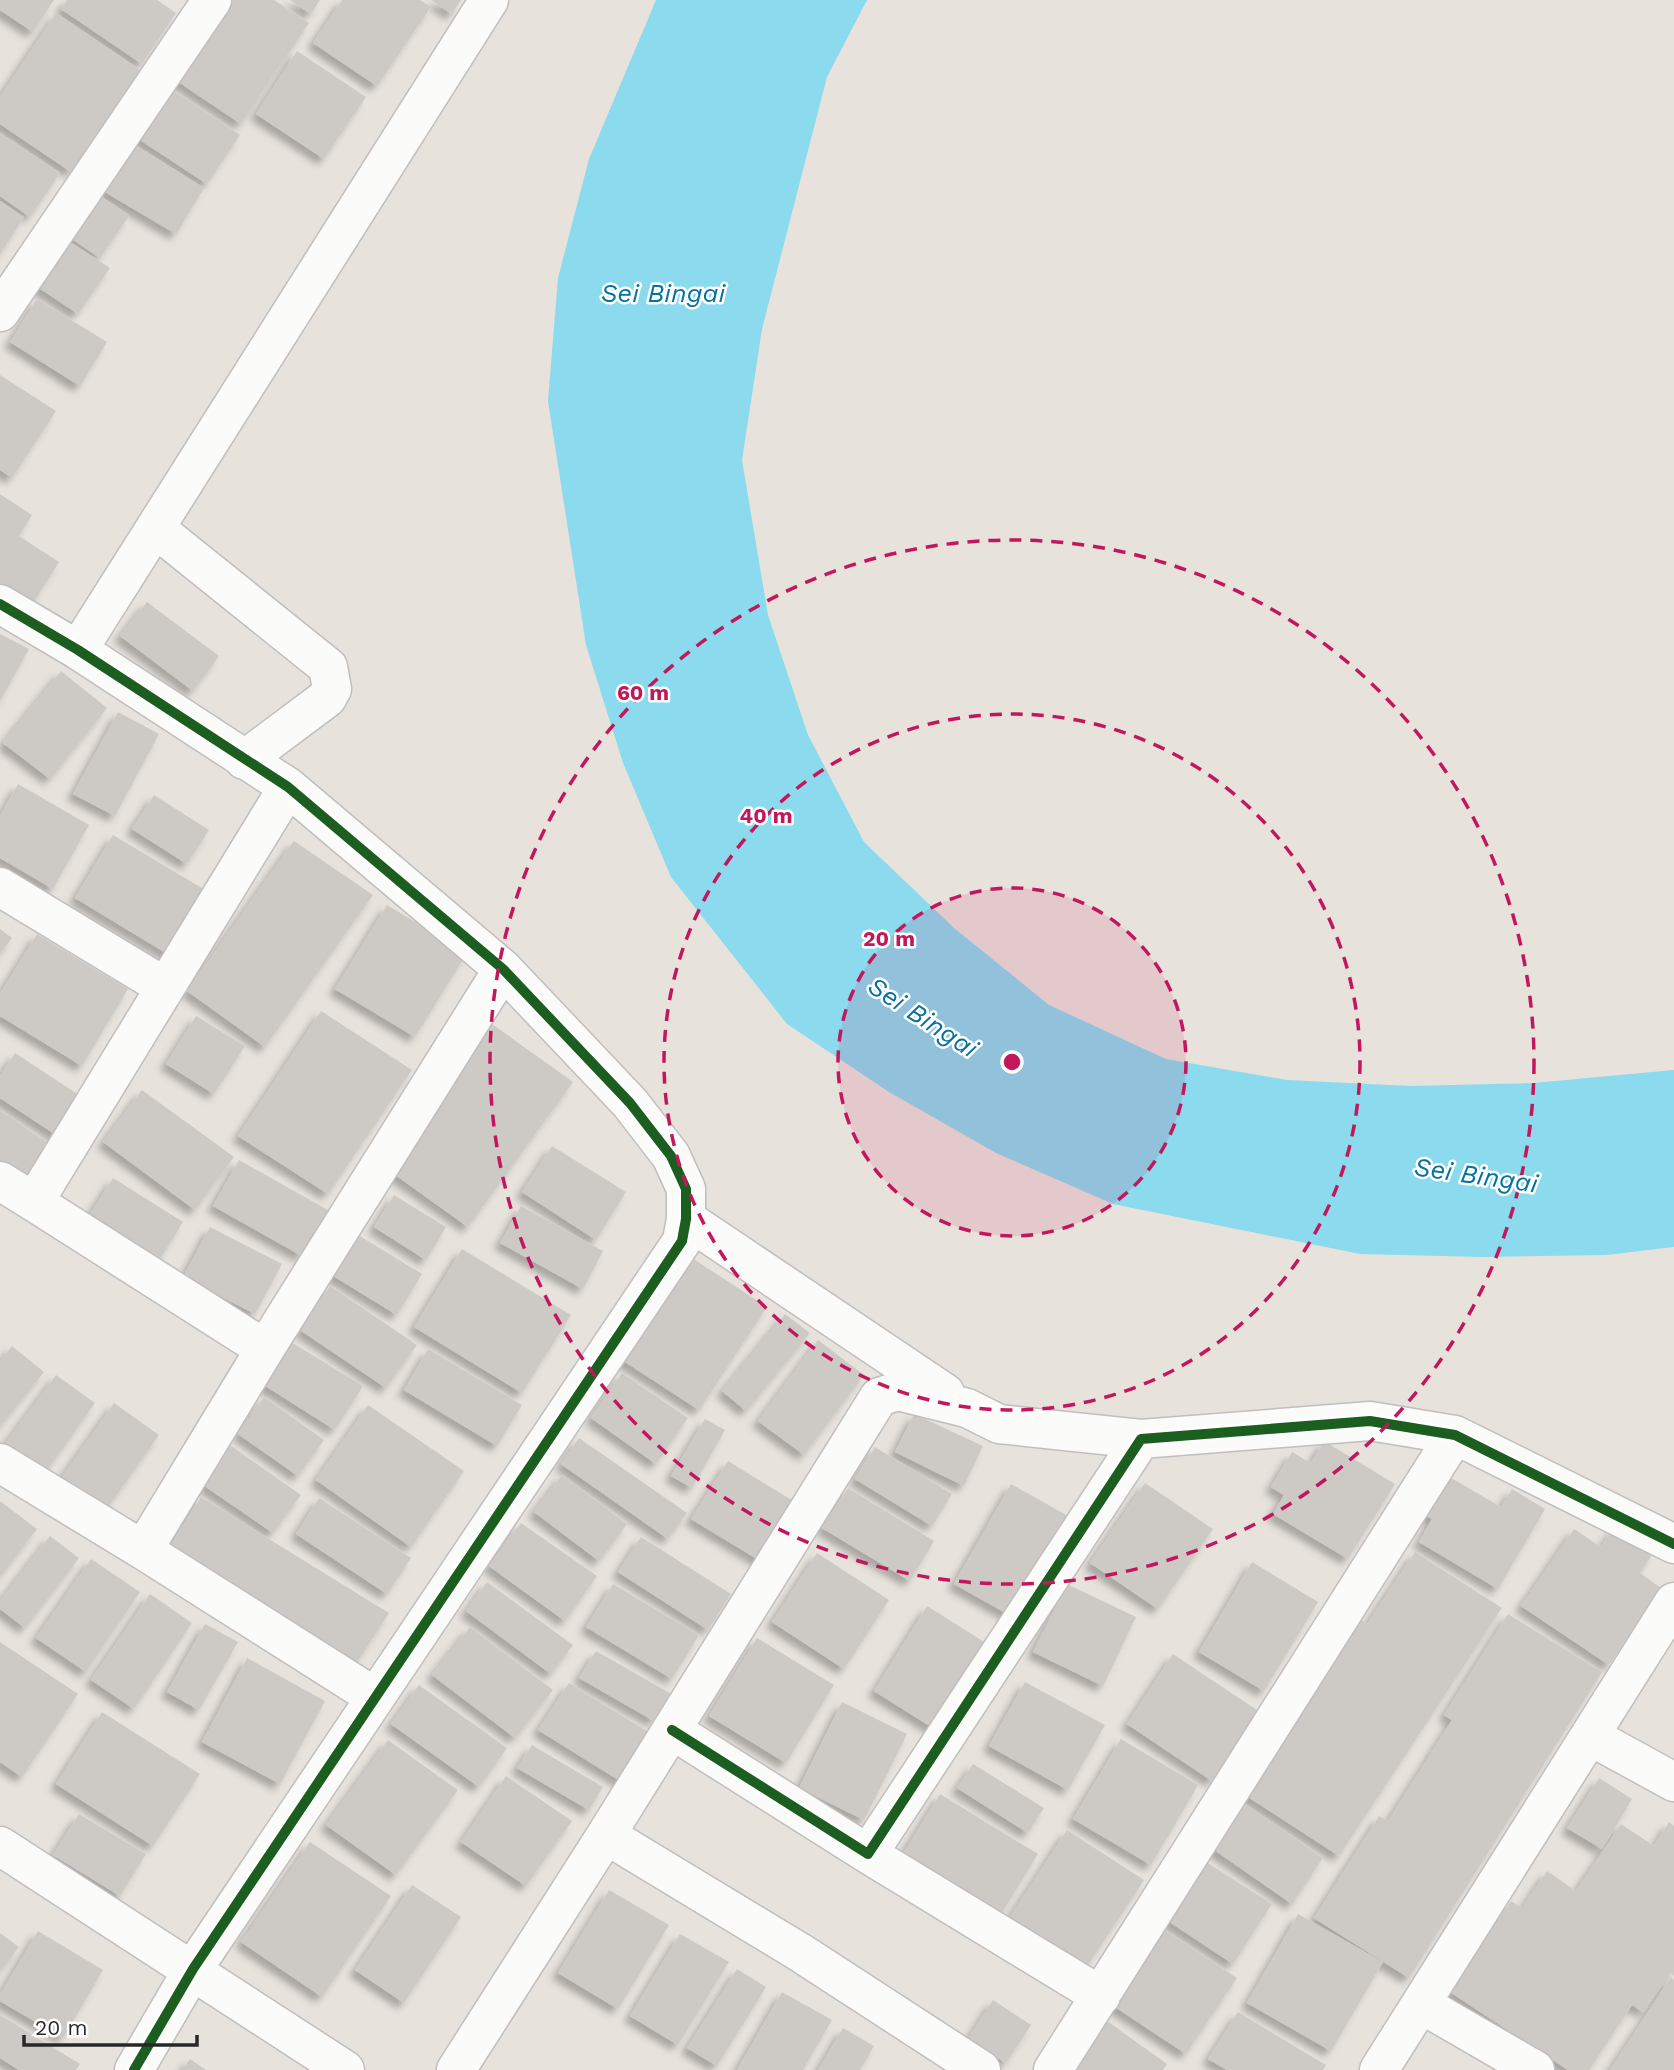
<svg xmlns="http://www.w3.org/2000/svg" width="1674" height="2070" font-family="'Work Sans',sans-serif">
	<defs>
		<filter id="shadow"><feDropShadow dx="-6" dy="6" stdDeviation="3.5" flood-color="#0004"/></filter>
	</defs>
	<rect width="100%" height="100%" fill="#e7e2dc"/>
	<!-- water -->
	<path fill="#8bdaed" d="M656 0H867L827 77 762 329 742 460 768 615 808 735 864 842 954 928 1049 1005 1166 1059 1287 1080 1410 1086 1533 1083 1674 1070V1247L1606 1255 1483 1257 1360 1254 1113 1204 996 1153 889 1092 787 1024 671 877 623 763 586 645 548 401 558 278 589 159Z"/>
	<!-- building -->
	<path fill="#cdcac6" filter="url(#shadow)" d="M0 0H54L33 32 0 10Z
		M67 0H157L176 13 142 64 61 9Z
		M223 0H274L309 23 241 124 171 77Z
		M290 0H320L311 14Z
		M342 0H420L431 7 377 86 313 43Z
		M431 0H461L452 14Z
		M56 13 140 70 71 172 0 124V97Z
		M297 51 366 97 324 159 256 114Z
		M167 86 240 135 207 184 134 136Z
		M0 133 60 173 30 217 0 196Z
		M127 140 204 188 176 234 98 188Z
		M92 190 129 216 100 258 63 233Z
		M0 201 24 217 0 254Z
		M64 238 110 268 78 314 33 284Z
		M37 299 107 342 80 386 10 342Z
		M0 375 56 411 12 478 0 470Z
		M0 494 32 515 19 536 59 562 31 606 0 587Z
		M147 602 219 656 193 691 120 636Z
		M0 634 29 649 0 701Z
		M61 671 107 708 50 779 3 743Z
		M118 712 159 734 115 816 73 794Z
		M18 784 89 825 53 889 0 858V816Z
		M154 795 209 830 187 864 132 829Z
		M113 835 212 894 174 958 75 898Z
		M294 841 373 895 265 1047 187 991Z
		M387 905 467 953 415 1037 335 989Z
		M0 929 12 938 0 954Z
		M37 934 128 989 82 1066 0 1016V994Z
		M321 1011 412 1070 328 1194 238 1136Z
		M196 1016 245 1046 214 1094 166 1064Z
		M492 1024 573 1082 468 1227 387 1169Z
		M15 1053 85 1099 59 1137 0 1098V1076Z
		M142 1090 234 1157 195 1210 103 1142Z
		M0 1110 52 1146 26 1186 0 1168Z
		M552 1146 626 1192 596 1240 522 1192Z
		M239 1160 328 1210 302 1256 213 1206Z
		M113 1178 183 1222 160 1259 89 1216Z
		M394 1195 446 1227 426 1260 374 1227Z
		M521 1206 603 1251 583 1289 500 1243Z
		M210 1227 282 1264 255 1314 183 1277Z
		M355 1233 422 1274 397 1315 330 1274Z
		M462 1249 571 1315 522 1393 414 1327Z
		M689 1256 767 1307 699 1410 622 1360Z
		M330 1286 417 1345 386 1388 300 1330Z
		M785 1314 810 1333 746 1411 722 1391Z
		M286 1339 363 1386 335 1430 259 1382Z
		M818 1340 864 1375 804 1455 758 1421Z
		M12 1346 44 1372 0 1427V1362Z
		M428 1349 522 1405 497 1446 404 1390Z
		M622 1373 688 1418 656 1464 591 1418Z
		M56 1375 95 1403 43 1476 3 1447Z
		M264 1397 324 1440 298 1476 238 1434Z
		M114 1403 159 1435 106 1510 60 1480Z
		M368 1405 464 1471 411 1547 316 1480Z
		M914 1414 983 1446 964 1486 895 1452Z
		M705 1419 725 1430 692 1488 671 1476Z
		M579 1438 687 1513 668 1539 561 1464Z
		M1324 1441 1395 1484 1348 1559 1273 1514 1284 1495 1271 1487 1292 1452 1311 1463Z
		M230 1445 301 1495 273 1533 203 1485Z
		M875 1447 952 1494 932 1526 855 1479Z
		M728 1461 798 1504 762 1562 691 1519Z
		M562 1475 627 1524 599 1561 534 1512Z
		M1448 1476 1501 1507 1512 1489 1545 1509 1498 1589 1419 1542 1432 1519 1425 1515Z
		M1145 1483 1213 1529 1158 1609 1090 1563Z
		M1011 1484 1068 1516 1011 1616 954 1584Z
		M848 1488 934 1541 910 1581 822 1528Z
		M201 1497 389 1613 354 1667 167 1551Z
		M319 1498 411 1558 387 1594 296 1534Z
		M0 1501 37 1529 0 1577Z
		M521 1523 597 1576 565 1621 489 1566Z
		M1614 1528 1653 1553 1640 1573 1661 1588 1609 1665 1521 1606 1574 1529 1601 1547Z
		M50 1536 79 1558 25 1628 0 1609V1601Z
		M641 1537 731 1594 708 1630 618 1572Z
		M1415 1552 1502 1608 1339 1856 1239 1791 1355 1616 1367 1624Z
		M817 1553 889 1600 844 1669 772 1622Z
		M91 1559 140 1592 86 1672 36 1638Z
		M1252 1562 1318 1602 1264 1691 1199 1652Z
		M487 1582 573 1645 551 1674 466 1611Z
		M613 1584 699 1635 672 1679 586 1627Z
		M1067 1584 1136 1617 1103 1686 1033 1652Z
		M150 1594 192 1623 134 1709 91 1680Z
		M927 1606 989 1645 936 1730 874 1691Z
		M1508 1614 1602 1672 1409 1978 1314 1918 1379 1816 1388 1821 1452 1720 1444 1715Z
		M205 1624 238 1642 199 1710 167 1692Z
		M470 1627 553 1690 515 1738 432 1675Z
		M757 1638 834 1685 786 1763 709 1716Z
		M0 1642 78 1694 22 1777 0 1762Z
		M596 1651 670 1693 654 1721 579 1678Z
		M1173 1654 1260 1712 1212 1781 1127 1724Z
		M247 1658 325 1701 280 1784 202 1742Z
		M1025 1682 1105 1725 1068 1790 989 1746Z
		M569 1683 655 1736 625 1784 538 1730Z
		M419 1685 507 1748 479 1787 391 1724Z
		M842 1702 907 1734 864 1820 799 1788Z
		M102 1712 200 1774 153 1846 56 1784Z
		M1121 1739 1198 1785 1151 1865 1073 1819Z
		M388 1740 458 1790 396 1875 326 1825Z
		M532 1745 603 1787 589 1810 517 1768Z
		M973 1764 1044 1808 1028 1833 957 1788Z
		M506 1776 572 1821 526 1886 461 1842Z
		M1599 1778 1632 1799 1602 1849 1567 1828Z
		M940 1794 1038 1854 993 1927 895 1867Z
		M1236 1798 1323 1858 1292 1904 1204 1843Z
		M79 1814 146 1854 120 1896 53 1855Z
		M1669 1822 1674 1826V1976L1670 1973 1643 2012 1632 2005 1589 2070H1568L1450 1992 1511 1901 1522 1908 1547 1871 1576 1891 1621 1824 1654 1846Z
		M1067 1830 1144 1880 1086 1968 1010 1917Z
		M310 1842 391 1896 322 1997 241 1942Z
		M1200 1858 1272 1904 1233 1964 1162 1917Z
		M412 1885 461 1917 404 2003 355 1970Z
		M609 1890 669 1925 618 2009 558 1973Z
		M1298 1914 1383 1962 1331 2051 1247 2003Z
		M1154 1923 1237 1978 1186 2054 1103 1999Z
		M38 1931 103 1970 63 2038 0 2001V1995Z
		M0 1933 19 1947 0 1972Z
		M680 1934 729 1962 678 2045 630 2016Z
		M737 1969 766 1987 717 2066 687 2048Z
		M1671 1977 1674 1980V2070H1610Z
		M782 1992 832 2020 803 2070H737Z
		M993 2000 1031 2025 1006 2063 968 2039Z
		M1238 2012 1326 2065 1323 2070H1227L1208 2059Z
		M0 2015 80 2064 76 2070H19L0 2058Z
		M1103 2018 1167 2064 1163 2070H1065Z
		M843 2028 874 2046 860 2070H818Z
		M190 2059 206 2070H182Z"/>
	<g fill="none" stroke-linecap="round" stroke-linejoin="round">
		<!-- street casing -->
		<g stroke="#c0bebe" stroke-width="41">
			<path id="street" d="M0 312 212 0
				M155 528 328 667 332 689 327 698 244 760
				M0 604 78 650 288 787 503 969 630 1103 671 1156 686 1189V1219L682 1241 193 1969 134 2070
				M78 650 489 0
				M0 887 165 987
				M0 1181 34 1202
				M686 1219 945 1393
				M265 1349 34 1202 288 787
				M0 1463 143 1550 375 1697
				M143 1550 265 1349 503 969
				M672 1730 868 1854 1141 1439 1370 1421 1455 1435 1674 1544
				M1590 1736 1674 1782
				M606 1835 801 1953 981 2070
				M0 1846 345 2070
				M868 1854 1101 1996
				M1421 2004 1535 2070
				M456 2070 606 1835 879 1397 898 1391 967 1408 999 1424 1141 1439
				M1053 2070 1455 1435
				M1379 2070 1674 1602"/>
		</g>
		<!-- street -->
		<use href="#street" stroke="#fbfbfa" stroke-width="38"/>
		<!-- cycleway casing -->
		<g stroke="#fff" stroke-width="15">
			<path id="cycleway" d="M0 604 78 650 288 787 503 969 630 1103 671 1156 686 1189V1219L682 1241 193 1969 134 2070
				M672 1730 868 1854 1141 1439 1370 1421 1455 1435 1674 1544"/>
		</g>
		<!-- cycleway -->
		<use href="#cycleway" stroke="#1b5e20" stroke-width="10"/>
	</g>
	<!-- distance rings -->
	<circle cx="1012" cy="1062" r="174" fill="#c2185b" fill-opacity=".12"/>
	<g fill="none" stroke="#c2185b" stroke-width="3.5" stroke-dasharray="12 9">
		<circle cx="1012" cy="1062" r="174"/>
		<circle cx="1012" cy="1062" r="348"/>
		<circle cx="1012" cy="1062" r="522"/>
	</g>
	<g text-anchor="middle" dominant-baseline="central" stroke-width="5" stroke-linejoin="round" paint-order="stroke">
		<!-- water labels -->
		<g font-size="26" font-style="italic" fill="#07729d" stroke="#fff">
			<text x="663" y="293">Sei Bingai</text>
			<text transform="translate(923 1017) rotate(33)">Sei Bingai</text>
			<text transform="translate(1476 1175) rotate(8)">Sei Bingai</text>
		</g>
	</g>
	<circle cx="1012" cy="1062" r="10" fill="#c2185b" stroke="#fff" stroke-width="3.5"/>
	<g font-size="21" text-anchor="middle" font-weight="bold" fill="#c2185b" stroke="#fff" stroke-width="5" stroke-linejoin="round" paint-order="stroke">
		<text x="643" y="700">60 m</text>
		<text x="766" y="823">40 m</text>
		<text x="889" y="946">20 m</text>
	</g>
	<!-- scale -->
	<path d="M24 2035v10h173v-10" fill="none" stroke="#282828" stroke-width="3.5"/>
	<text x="35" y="2035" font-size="21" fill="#282828" stroke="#ffffff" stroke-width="5" paint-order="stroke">20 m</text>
</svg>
